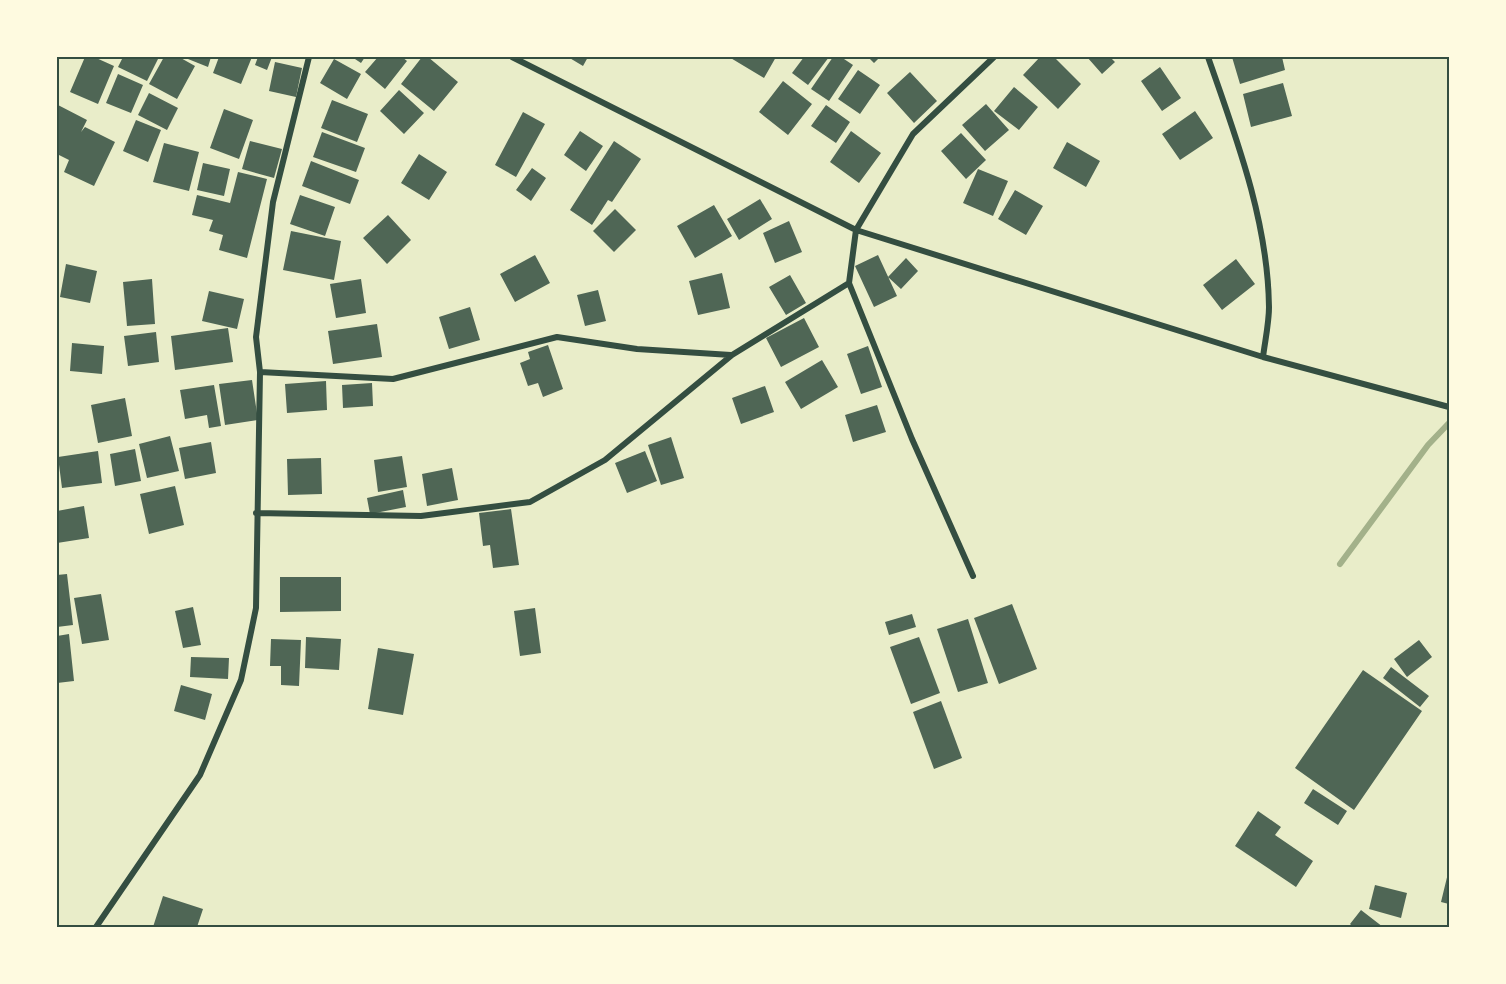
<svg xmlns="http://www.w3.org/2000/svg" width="1506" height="984" font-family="'Zilla Slab',serif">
	<rect width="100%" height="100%" fill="#e9edc9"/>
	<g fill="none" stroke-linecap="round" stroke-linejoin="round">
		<!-- stream -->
		<path stroke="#a3b18a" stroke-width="6" d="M1340 564 1428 445 1449 423"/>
	</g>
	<!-- building -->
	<path fill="#4f6655" d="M85 57H94L114 66 98 104 70 92Z
		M123 57H159L147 81 118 67Z
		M164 57H179L195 66 177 99 149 84Z
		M183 57H211L208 67Z
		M219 57H252L241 84 213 73Z
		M258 57H272L267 70 255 65Z
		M352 57H365L361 63Z
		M378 57H402L407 61 385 89 365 72Z
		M422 57H428L458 82 434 111 401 84Z
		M568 57H588L583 66Z
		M729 57H776L764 78Z
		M804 57H829L808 85 792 73Z
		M833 57H841L853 65 829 101 811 89Z
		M868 57H880L874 63Z
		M1040 57H1054L1081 84 1058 109 1023 75Z
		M1087 57H1110L1115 62 1102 74Z
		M1232 57H1282L1285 70 1240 84Z
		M334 59 361 74 347 99 320 83Z
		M275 62 302 68 296 97 269 91Z
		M1160 67 1181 98 1162 111 1141 81Z
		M858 70 880 85 860 114 838 99Z
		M910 72 937 101 914 123 887 93Z
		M118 74 143 85 131 113 106 103Z
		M783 81 812 104 788 135 759 112Z
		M1283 83 1292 116 1251 127 1243 94Z
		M1014 87 1038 107 1019 130 994 111Z
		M399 90 424 113 404 134 380 111Z
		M149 93 178 108 167 130 138 115Z
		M332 100 368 114 357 142 321 128Z
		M986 104 1009 130 985 151 962 125Z
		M58 105 87 120 81 132 85 127 115 142 94 186 64 172 69 160 57 154Z
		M826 105 850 122 836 143 811 126Z
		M224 109 253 120 239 159 210 148Z
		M1195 111 1213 138 1180 160 1162 134Z
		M523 112 545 124 516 177 495 165Z
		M136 120 161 130 148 162 123 151Z
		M580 131 603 146 586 171 564 155Z
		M851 131 881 153 859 183 830 162Z
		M322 132 365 148 356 172 313 157Z
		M961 133 986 160 966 179 941 151Z
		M250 141 282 149 274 178 242 169Z
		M614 141 641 159 612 202 608 200 592 225 570 210Z
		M1067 142 1100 161 1086 187 1053 168Z
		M164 143 199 152 189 191 153 182Z
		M419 154 447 172 429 200 401 183Z
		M311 161 359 180 350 204 302 186Z
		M203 163 230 169 224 196 197 190Z
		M532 168 546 178 531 201 516 190Z
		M978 169 1008 181 993 216 963 203Z
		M238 172 267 179 247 258 219 250 223 235 209 231 213 220 192 215 197 195 230 203Z
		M1015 190 1043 206 1026 235 998 219Z
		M300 195 335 207 325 236 290 224Z
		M760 199 772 219 739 240 727 219Z
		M714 205 732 236 695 258 677 226Z
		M615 209 636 230 614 252 593 231Z
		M388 215 411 240 387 264 363 238Z
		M789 221 802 252 775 263 763 233Z
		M291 231 341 241 334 280 283 270Z
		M535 255 550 283 515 302 500 274Z
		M878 255 897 296 874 307 855 266Z
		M906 258 918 271 901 289 888 277Z
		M1236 259 1255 284 1222 310 1203 285Z
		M66 264 97 271 90 303 60 297Z
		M722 273 730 308 698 315 689 281Z
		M790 275 806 303 786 315 769 287Z
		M152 279 155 324 127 326 123 282Z
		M361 279 366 313 336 318 330 284Z
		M598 290 606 321 585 326 577 295Z
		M209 291 244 299 237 329 202 321Z
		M470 307 480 340 449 349 439 317Z
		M804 318 819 347 781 367 766 338Z
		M377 324 382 357 333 364 328 331Z
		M228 328 233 362 175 370 171 336Z
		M156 332 159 362 128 366 124 336Z
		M72 343 104 346 102 374 70 371Z
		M548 345 563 389 543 397 538 383 528 386 520 363 530 359 528 352Z
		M868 346 882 387 861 394 847 354Z
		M822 360 838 387 801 409 785 382Z
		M252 380 258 420 225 425 219 384Z
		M326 381 327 410 287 413 285 384Z
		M372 383 373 406 343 408 342 385Z
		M214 385 221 426 209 428 207 415 185 419 180 390Z
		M765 386 774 412 741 424 732 398Z
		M125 398 132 436 98 443 91 405Z
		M877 405 886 432 853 442 845 415Z
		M170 436 179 471 147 478 139 444Z
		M671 437 684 478 661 485 648 445Z
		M211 442 216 473 185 479 179 448Z
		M135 449 141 481 115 486 110 454Z
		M98 451 102 483 62 488 58 457Z
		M645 451 657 481 627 493 615 463Z
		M402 456 407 487 378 492 374 460Z
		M321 458 322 494 288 495 287 459Z
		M452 468 458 500 427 506 422 474Z
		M175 486 184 525 149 534 140 494Z
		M403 490 406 507 370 514 367 498Z
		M84 506 89 538 57 543V511Z
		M511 509 519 565 493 568 490 545 483 546 479 513Z
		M67 574 73 625 57 627V575Z
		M280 577H341V611L280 612Z
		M101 594 109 640 82 644 74 598Z
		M1012 604 1037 669 999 684 974 618Z
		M193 607 201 645 183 648 175 611Z
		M535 608 541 653 520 656 514 611Z
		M912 614 916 627 889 635 885 622Z
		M968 619 988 683 958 692 937 629Z
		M69 634 74 681 57 683V636Z
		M306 637 341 639 339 670 305 668Z
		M919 637 940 693 911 704 890 647Z
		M271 639 301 640 299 686 281 685V666H270Z
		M1419 640 1432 657 1407 677 1394 659Z
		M378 648 414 654 403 715 368 709Z
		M191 657 229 658 228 679 190 677Z
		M1391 667 1429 696 1420 707 1383 678Z
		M1363 670 1422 711 1354 810 1295 768Z
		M181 685 212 694 205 720 174 711Z
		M941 701 962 758 934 769 913 712Z
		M1313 789 1347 811 1338 825 1304 803Z
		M1258 811 1281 827 1275 835 1313 861 1296 887 1235 846Z
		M1449 869V904L1441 902Z
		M1375 885 1407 893 1401 918 1369 909Z
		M163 896 203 909 197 927H153Z
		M1361 910 1383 927H1353L1350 924Z"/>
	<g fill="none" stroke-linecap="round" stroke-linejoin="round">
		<!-- minor -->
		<path stroke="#344e41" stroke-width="6" d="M512 57 856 230 1263 357 1449 407
			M1208 57C1236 137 1268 221 1269 307 1269 323 1265 341 1263 357
			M260 372 393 379 557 337 637 349 731 355
			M256 513 421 516 530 502 605 460 732 355 849 283
			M973 576 912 439 849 283 856 230 913 134 994 57
			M96 927 200 775 241 680 256 608 260 372 256 337 273 202 309 57"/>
	</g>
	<!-- border -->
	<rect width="1506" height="984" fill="none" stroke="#fefae0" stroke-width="117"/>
	<rect x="58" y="58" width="1390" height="868" fill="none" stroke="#344e41" stroke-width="2"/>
</svg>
